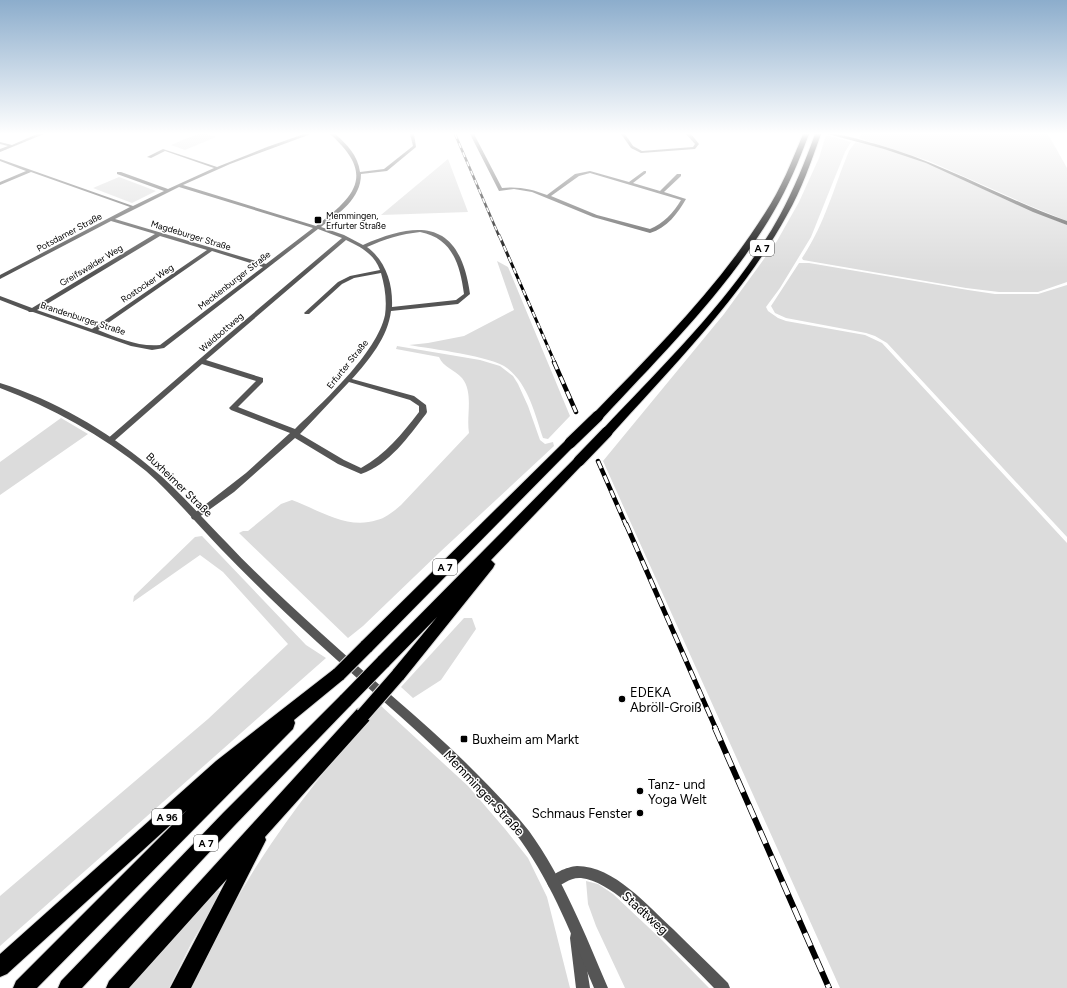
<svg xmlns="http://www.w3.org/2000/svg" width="1067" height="988" font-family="Figtree,sans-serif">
	<rect width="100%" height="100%" fill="#fff"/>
	<!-- green -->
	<path fill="#dcdcdc" d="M197 134H208L216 137 185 150 171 145Z
		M862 134H1048L1067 168V221L1028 205 929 161 861 139 859 138Z
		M826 135 851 142 845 152 811 237 780 288 766 307 768 311 778 318 786 321 865 335 882 343 1067 543V988H840L603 461 724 314 777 241 799 202 819 158Z
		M856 142 889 150 930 164 1011 202 1067 225V282L1038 292H999L966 288 803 260 802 258C824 226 834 187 849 151L854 144Z
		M448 159 468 212 381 215Z
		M119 177 156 191 132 203 93 188Z
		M497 261 508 267 570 416 548 439 543 438C535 414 528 384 507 368 492 356 431 349 409 345L428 343 464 336 514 310Z
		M799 263H809L968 290 995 294H1038L1067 285V537L887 343 875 336 866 333 786 318 775 313 771 306 773 303Z
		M397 346 480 360 500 366 513 376 518 384 528 406 540 440 545 444 553 442 554 446 440 552 363 626 348 638 239 533 243 531H248L281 504 292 500C319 510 347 530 377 520 386 518 394 511 401 505L469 433C466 415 474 393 462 378 455 370 443 367 439 357L396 349Z
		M61 418 88 434 0 495V462Z
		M202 536 306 645 326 658 0 946V896L208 719 288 644 223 572 200 555 133 602 134 596 195 537Z
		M464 618H472L476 629 441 680 413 698 401 687Z
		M380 705 468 786 505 829 528 858 547 897 570 988H191C215 939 240 889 271 844 304 795 342 749 380 705Z
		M586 881 598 884 613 894 662 940 709 988H625L596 926 588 904Z
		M217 889 221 893 192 942 169 988H127Z"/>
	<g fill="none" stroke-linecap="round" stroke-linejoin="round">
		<!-- motorway casing -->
		<g stroke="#dbdbdb" stroke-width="2">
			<path id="motorway" d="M803 134H809C799 161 788 187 774 211 729 289 662 354 602 419H594L593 416 594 413C655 350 718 288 765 213 781 189 792 161 803 134Z
				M815 134H821C811 162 802 189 787 215 742 297 673 366 611 435H603L602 432 603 429C664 364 737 294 780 215 794 189 805 162 815 134Z
				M570 439 574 440 576 443 574 446 371 652 366 654 361 652 359 647 361 642 566 440Z
				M579 457 583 458 585 461 583 464 491 560 495 564 493 568 403 680 398 682 393 680 391 675 393 670 437 617 388 667 383 669 378 667 376 662 378 657 575 458Z
				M339 667 344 669 346 674 344 679 294 720 295 723 293 729 37 988H13L16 981 187 810 7 974 0 977V954L216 761 334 669Z
				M346 692 351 695 354 700 351 705 235 825 82 988H58L61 981 223 813 341 695Z
				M363 707 369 709 371 715 369 721 265 837 266 840 263 846 191 988H170L227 879 129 988H106L109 981 357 709Z"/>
		</g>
		<!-- minor -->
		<path fill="#555" fill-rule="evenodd" d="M37 134H44L0 152V149L8 146 0 144V142L12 145Z
			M304 134H311L230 164 183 185 316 226C357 195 375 174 330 134H335C347 144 358 156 360 172L384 169 413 146 410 134H414L416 147 387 171 361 174C361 199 339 213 321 227L344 235 363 245C422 219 460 222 470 294L458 304 391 311C388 337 369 360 352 379L414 396 426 405 427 412 426 414C408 437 390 464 361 474L338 464 295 438 234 492 195 520 192 519 191 517 192 515 246 473 290 433 231 410 229 408 256 381 202 364 113 442 110 443 106 440 224 338 342 238 318 229 164 348 152 350 131 346 33 312H29L28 311 0 300V296L32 308 155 234 111 221 0 279V275L130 207 31 172 0 185V182L26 171 0 161V159L133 206 164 191 117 174V172H121L168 189 214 168 165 151 151 158 147 157 163 149 217 167 267 147ZM179 187 313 228 266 264 115 219ZM420 232C452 238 460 264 464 294L456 300 392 307C393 284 386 261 367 247 385 239 401 234 420 232ZM160 236 207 250 92 329 37 310ZM346 240C361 247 374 254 380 270L350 276 338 282 304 313 305 314H309L342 284 354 278 381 273C385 287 387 301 385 315 377 353 322 403 295 429L238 407 263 382V378L206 360ZM212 251 263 267 160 345C138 347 118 338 98 330ZM349 382 410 400 419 406V412C402 434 386 454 361 468L344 460 300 434Z
			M470 134H474L502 188C518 186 532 189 547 195L575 174 590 171 629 182 644 171H646V173L633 183 660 191 677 174H681V176L664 192 686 199C678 213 667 228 650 233L593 217 532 192 514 189 499 191ZM590 173 681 200C674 212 663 224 650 229L597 215 551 196 579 176Z
			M621 134H625L633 146 642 151 693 147 695 144 686 134H691L699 144 695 149 641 153 631 148Z
			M828 134C844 134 860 140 876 144 943 163 1002 198 1067 221V225L1033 212 926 163 884 149Z
			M577 866C614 866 648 906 673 929 691 947 710 965 728 983L730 988H714C697 970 679 953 662 936 641 916 611 882 581 878 570 877 562 885 553 889L549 887 547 883C551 873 567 867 577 866Z
			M576 932 581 933 582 938 590 988H576L570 938 571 933Z"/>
		<!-- tertiary -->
		<path fill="#555" fill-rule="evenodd" d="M0 383C54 400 106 430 149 466 178 489 201 517 227 543 257 575 290 605 322 634 370 678 420 718 466 763 488 785 510 807 529 831 563 878 585 934 608 988H594C573 938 553 886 521 841 503 815 480 792 458 770 413 726 364 685 317 642 284 612 252 581 221 549 196 523 173 495 146 471 102 435 52 408 0 388Z"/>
		<!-- motorway -->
		<use href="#motorway" fill="#000" fill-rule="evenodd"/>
		<!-- rail-far4 casing -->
		<g stroke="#000" stroke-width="2.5">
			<path id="rail-far4" d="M455 134 499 236"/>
		</g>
		<!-- rail-far3 casing -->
		<g stroke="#000" stroke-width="3">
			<path id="rail-far3" d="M499 235 555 363"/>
		</g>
		<!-- rail-far2 casing -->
		<g stroke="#000" stroke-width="4.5">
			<path id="rail-far2" d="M554 362 576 412
				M598 461 626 525"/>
		</g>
		<!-- rail-far1 casing -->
		<g stroke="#000" stroke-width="5">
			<path id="rail-far1" d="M626 524 716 729"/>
		</g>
		<!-- rail casing -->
		<g stroke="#000" stroke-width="6">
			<path id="rail" d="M715 728 829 988"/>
		</g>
		<!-- rail-far4 -->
		<use href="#rail-far4" stroke="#fff" stroke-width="1.5" stroke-dasharray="5" stroke-linecap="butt"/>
		<!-- rail-far3 -->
		<use href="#rail-far3" stroke="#fff" stroke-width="2" stroke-dasharray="6" stroke-linecap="butt"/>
		<!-- rail-far2 -->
		<use href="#rail-far2" stroke="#fff" stroke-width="3" stroke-dasharray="8" stroke-linecap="butt"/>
		<!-- rail-far1 -->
		<use href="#rail-far1" stroke="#fff" stroke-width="3.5" stroke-dasharray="10" stroke-linecap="butt"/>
		<!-- rail -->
		<use href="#rail" stroke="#fff" stroke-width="4.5" stroke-dasharray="14" stroke-linecap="butt"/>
		<!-- motorway-bridge-far1 casing -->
		<g stroke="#dbdbdb" stroke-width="13" stroke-linecap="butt">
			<path id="motorway-bridge-far1" d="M570 443 598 416
				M579 461 607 432"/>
		</g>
		<!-- motorway-bridge casing -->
		<g stroke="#dbdbdb" stroke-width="16" stroke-linecap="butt">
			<path id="motorway-bridge" d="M339 674 366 647
				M346 700 383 662
				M363 715 398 675"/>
		</g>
		<!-- motorway-bridge-far1 -->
		<use href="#motorway-bridge-far1" stroke="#000" stroke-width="11"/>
		<!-- motorway-bridge -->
		<use href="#motorway-bridge" stroke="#000" stroke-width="14"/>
	</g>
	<!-- sky -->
	<linearGradient id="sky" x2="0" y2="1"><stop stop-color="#8cadcc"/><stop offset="0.49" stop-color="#fff"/><stop offset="1" stop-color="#fff" stop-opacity="0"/></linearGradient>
	<rect width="1067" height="273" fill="url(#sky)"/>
	<!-- markers -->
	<g fill="#000" stroke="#fff" stroke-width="1.5">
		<rect x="314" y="216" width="8" height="8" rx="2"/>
		<circle cx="622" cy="699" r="4"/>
		<rect x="460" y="735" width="8" height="8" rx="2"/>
		<circle cx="640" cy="791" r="4"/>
		<circle cx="640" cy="813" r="4"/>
	</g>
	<g text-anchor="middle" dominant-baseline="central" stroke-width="3" stroke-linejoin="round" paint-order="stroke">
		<!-- far-poi labels -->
		<g font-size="9" fill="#000" stroke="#fff" text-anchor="start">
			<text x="326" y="215">Memmingen,<tspan x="326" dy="10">Erfurter Straße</tspan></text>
		</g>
		<!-- far-street labels -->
		<g font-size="9" fill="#000" stroke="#fff">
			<text transform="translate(69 232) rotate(-28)">Potsdamer Straße</text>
			<text transform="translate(191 235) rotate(17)">Magdeburger Straße</text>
			<text transform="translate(91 265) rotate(-31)">Greifswalder Weg</text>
			<text transform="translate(234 280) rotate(-38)">Mecklenburger Straße</text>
			<text transform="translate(147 283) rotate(-34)">Rostocker Weg</text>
			<text transform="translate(83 318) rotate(18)">Brandenburger Straße</text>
			<text transform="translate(221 332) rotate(-41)">Waldbottweg</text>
			<text transform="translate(347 364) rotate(-51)">Erfurter Straße</text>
		</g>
		<!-- shield labels -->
		<g fill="#fff" stroke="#4c4c4c" stroke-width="1">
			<rect x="750" y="240" width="24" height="16" rx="3"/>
			<rect x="433" y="559" width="24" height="16" rx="3"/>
			<rect x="152" y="809" width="30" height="16" rx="3"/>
			<rect x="194" y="835" width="24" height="16" rx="3"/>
		</g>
		<g font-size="10" font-weight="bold" fill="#000">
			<text x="762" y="248">A 7</text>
			<text x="445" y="567">A 7</text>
			<text x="167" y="817">A 96</text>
			<text x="206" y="843">A 7</text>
		</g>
		<!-- street labels -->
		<g font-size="11" fill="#000" stroke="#fff">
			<text transform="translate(179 485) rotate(44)">Buxheimer Straße</text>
		</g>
		<!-- near-poi labels -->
		<g font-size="13" fill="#000" stroke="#fff" text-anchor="start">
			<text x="630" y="692">EDEKA<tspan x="630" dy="15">Abröll-Groiß</tspan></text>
			<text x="472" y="739">Buxheim am Markt</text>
			<text x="648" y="784">Tanz- und<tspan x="648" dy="15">Yoga Welt</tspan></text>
			<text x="632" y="813" text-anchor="end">Schmaus Fenster</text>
		</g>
		<!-- near-street labels -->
		<g font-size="13" fill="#000" stroke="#fff">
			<text transform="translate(484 793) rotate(47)">Memminger Straße</text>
			<text transform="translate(645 913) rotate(42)">Stadtweg</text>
		</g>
	</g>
</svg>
